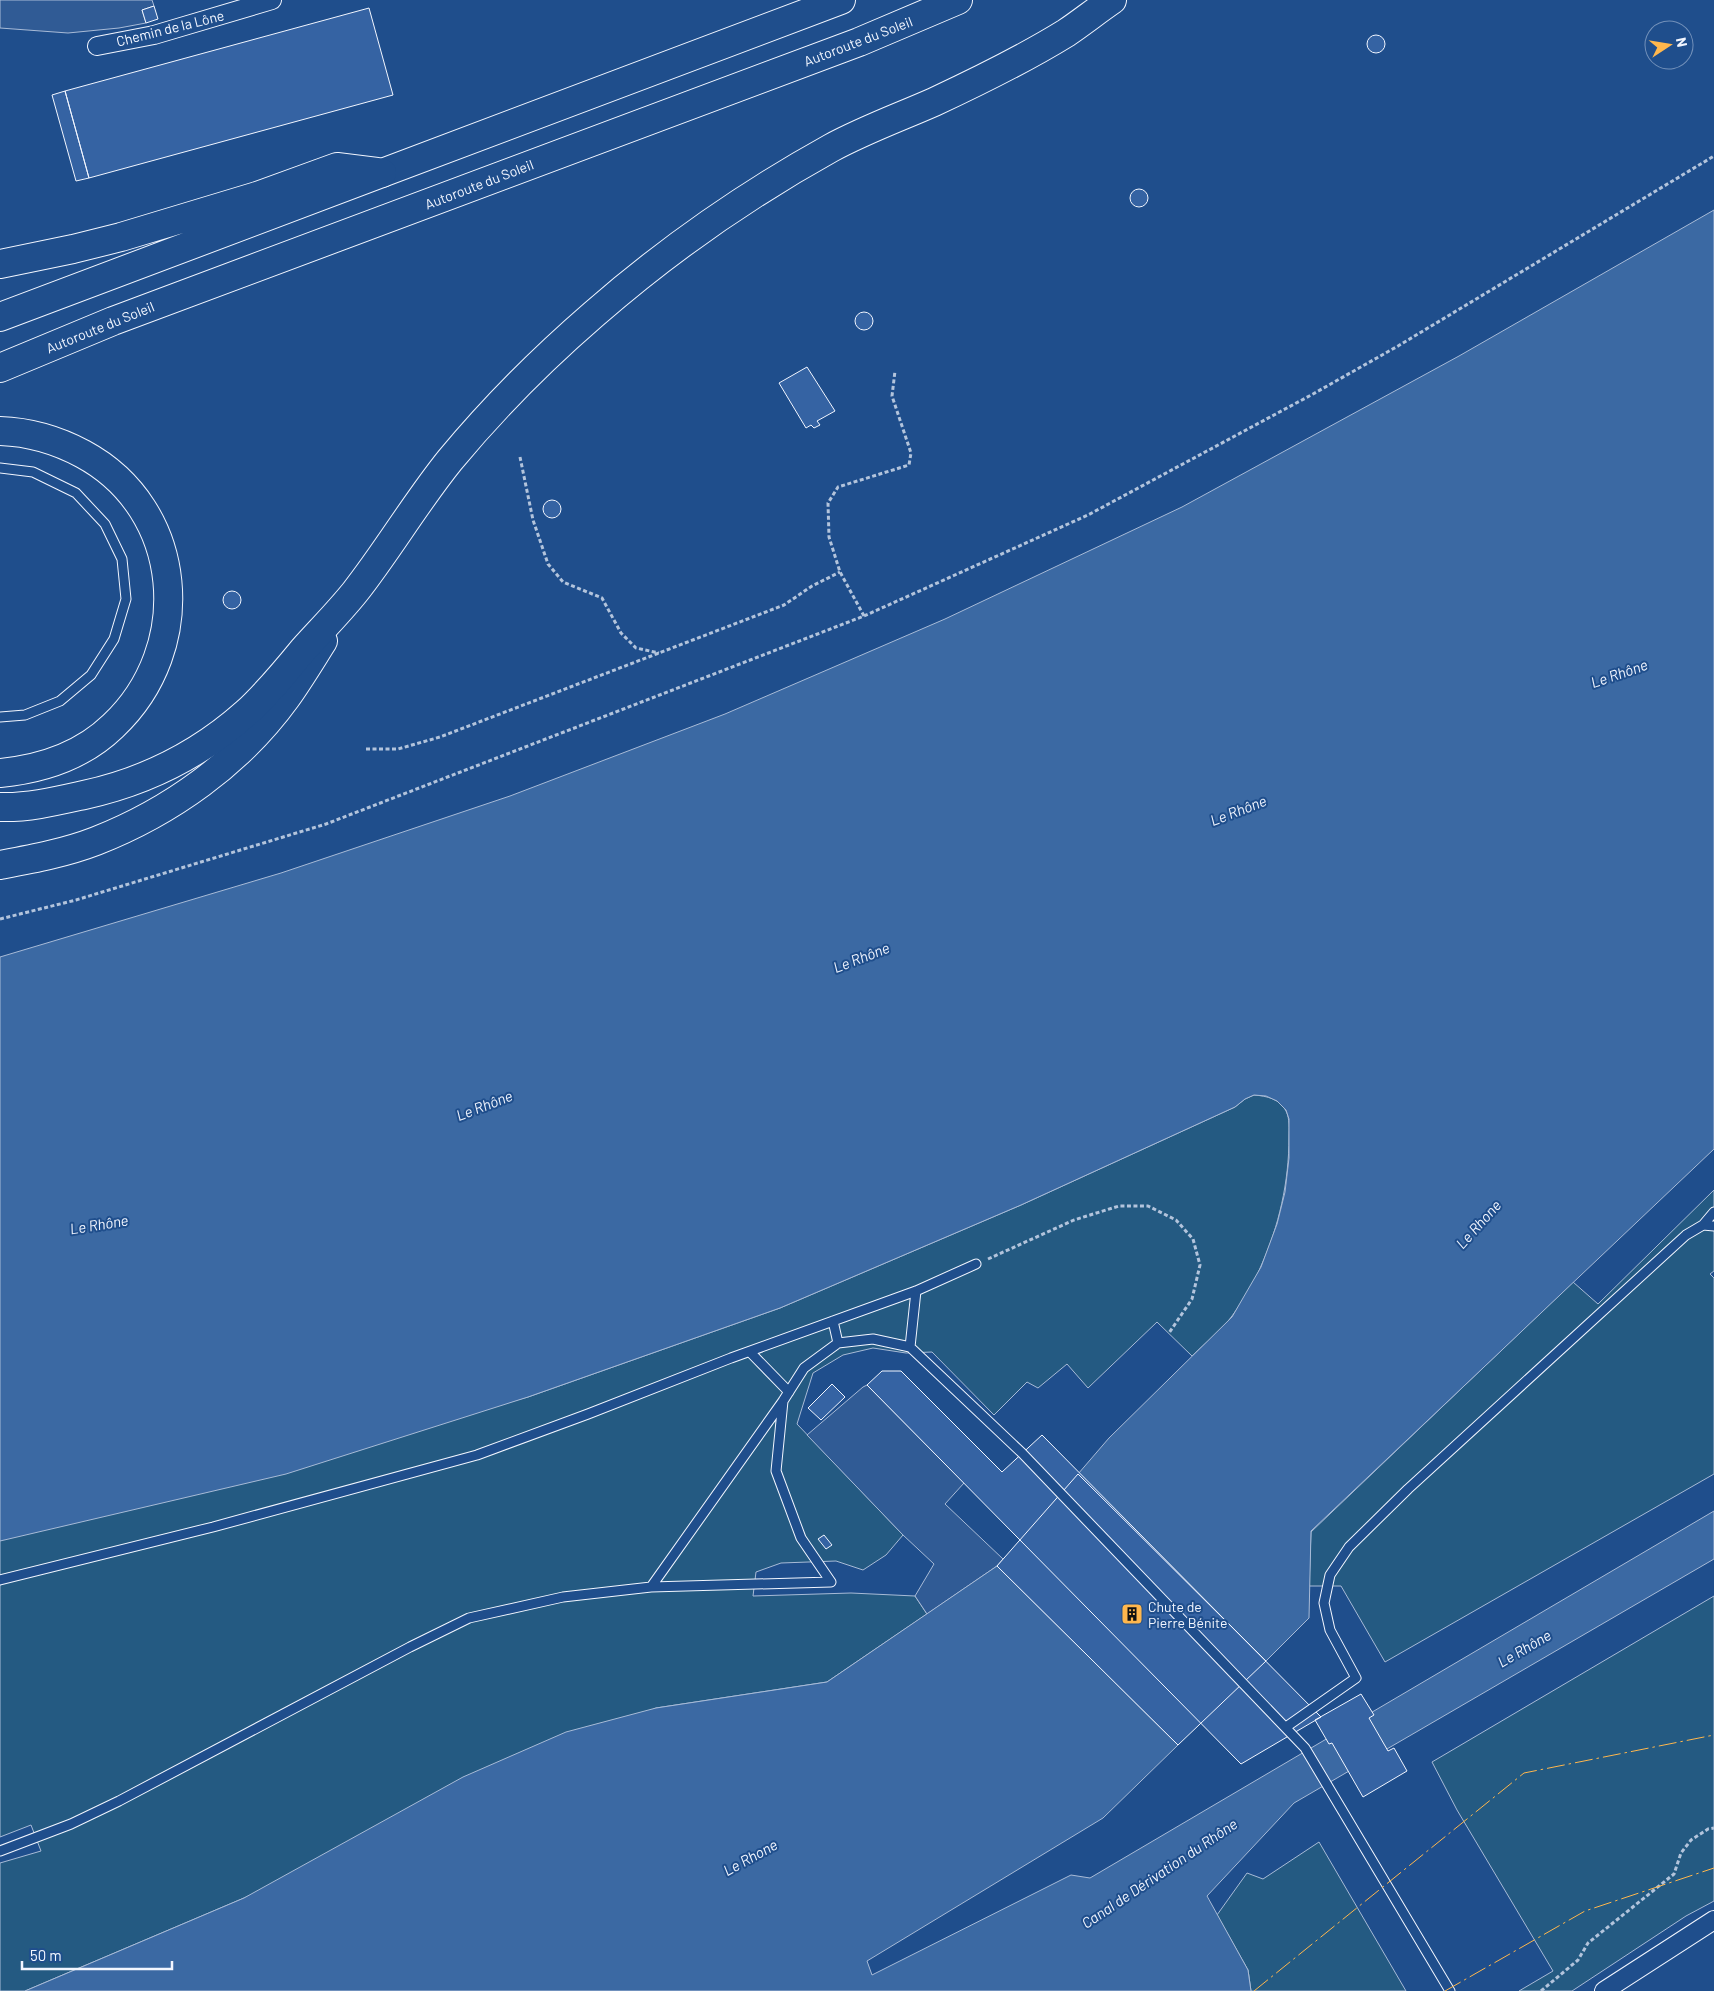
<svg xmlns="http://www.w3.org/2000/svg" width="1714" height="1991" font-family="Barlow,sans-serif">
	<rect width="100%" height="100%" fill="#1f4e8c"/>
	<!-- green -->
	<path fill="#245a82" stroke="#a8bbd7" d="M1254 1095C1267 1096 1280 1099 1286 1111 1290 1119 1289 1129 1289 1137 1289 1182 1279 1226 1261 1266 1254 1283 1243 1301 1232 1316 1222 1330 1205 1343 1192 1356L1157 1322 1088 1388 1067 1364 1038 1388 1027 1382 994 1415 932 1352 906 1353 873 1348 843 1355 813 1373 797 1424 903 1535 886 1555 863 1570 836 1561 781 1563 756 1572 753 1596 851 1593 915 1596 927 1614 827 1682 656 1708 244 1898 25 1991H0V1863L41 1851 31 1825 0 1837V1538L528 1397 780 1308 1021 1205 1235 1107 1245 1099Z
		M1714 1190V1271L1710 1274 1714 1278V1474L1385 1662 1341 1586H1309L1311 1532 1573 1282 1598 1304Z
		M1714 1596V1901L1686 1916 1572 1991H1519L1553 1971 1457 1810 1432 1762Z
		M1319 1842 1406 1991H1251L1248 1970 1217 1915 1247 1873 1263 1879Z"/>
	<!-- parking -->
	<path fill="#305b95" stroke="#a8bbd7" d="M0 0H152L154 6 142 10 146 23 119 28 68 33 0 28Z
		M867 1385 964 1483 945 1504 1003 1559 997 1566 927 1614 915 1596 934 1564 903 1535 807 1435 863 1387Z"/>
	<!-- water -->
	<path fill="#3b69a3" stroke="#a8bbd7" d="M1714 210V1149L1311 1531 1309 1618 1266 1661 1078 1474 1109 1438 1232 1317 1261 1267 1277 1224 1285 1192 1289 1158V1119L1286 1110 1277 1101 1266 1096 1254 1095 1245 1099 1235 1107 1021 1205 780 1308 528 1397 286 1474 0 1541V957L281 873 510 796 725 714 945 619 1182 507 1459 356Z
		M1714 1511V1559L1294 1803 1207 1896 1248 1970 1251 1991H25L244 1898 463 1777 566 1732 656 1708 827 1682 997 1566 1178 1745 1103 1818 867 1961 872 1975 1071 1875 1090 1878Z"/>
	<!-- building -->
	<path fill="#3563a3" stroke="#f2f6ff" d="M154 6 158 19 146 23 142 10Z
		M369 8 393 95 89 178 65 91Z
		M1367 44a9 9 0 1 1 18 0a9 9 0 1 1-18 0Z
		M65 91 89 178 76 181 52 95Z
		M1130 198a9 9 0 1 1 18 0a9 9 0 1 1-18 0Z
		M855 321a9 9 0 1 1 18 0a9 9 0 1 1-18 0Z
		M807 367 835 411 817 421 820 425 814 428 811 425 806 428 779 383Z
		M543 509a9 9 0 1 1 18 0a9 9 0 1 1-18 0Z
		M223 600a9 9 0 1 1 18 0a9 9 0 1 1-18 0Z
		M882 1371H901L1002 1472 1042 1435 1321 1717 1241 1764 867 1385Z
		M832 1384 845 1397 821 1420 808 1408Z
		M1078 1474 1266 1661 1178 1745 997 1566Z
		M824 1535 832 1545 826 1549 818 1539Z
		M1361 1694 1374 1715 1369 1718 1388 1751 1394 1748 1407 1771 1363 1797 1332 1743 1329 1744 1315 1720Z"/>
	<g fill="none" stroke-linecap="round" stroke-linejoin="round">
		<!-- service casing -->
		<g stroke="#f2f6ff" stroke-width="11">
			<path id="service" d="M0 468 33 472 76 493 105 524 122 559 126 599 114 639 91 675 60 701 25 715 0 717
				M1703 1225 1714 1212
				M833 1321 838 1343
				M910 1347 916 1291
				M750 1352 789 1392
				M783 1401 776 1471 801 1538 831 1582
				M0 1580 213 1527 477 1455 588 1414 731 1358 916 1291 976 1264
				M651 1587 783 1401 804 1368 838 1343 873 1339 910 1347 1022 1453 1305 1748 1450 1991
				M1286 1727 1356 1678 1330 1630 1324 1603 1330 1575 1349 1547 1408 1489 1686 1235 1703 1225 1714 1226
				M0 1851 71 1824 119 1801 410 1647 469 1618 563 1597 651 1587 831 1582"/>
		</g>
		<!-- minor casing -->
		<g stroke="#f2f6ff" stroke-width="20">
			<path id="minor" d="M97 46 154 35 272 0
				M1604 1991 1714 1920"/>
		</g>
		<!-- trunk casing -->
		<g stroke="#f2f6ff" stroke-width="30">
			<path id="trunk" d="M382 173 841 0
				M0 865C32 859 65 853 96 841 170 812 239 763 286 698 299 680 311 660 323 641"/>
		</g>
		<!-- motorway casing -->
		<g stroke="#f2f6ff" stroke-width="30">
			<path id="motorway" d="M0 264 73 249 121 237 257 196 337 167 377 172
				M0 317 382 173
				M0 368 113 321 859 42 958 0
				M0 431C30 432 57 440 83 454 185 509 196 648 113 726 82 756 42 769 0 773
				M0 807C28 808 57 801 84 795 144 782 200 754 246 713 267 694 285 672 303 650 320 631 339 612 355 592 388 550 416 502 450 460 493 408 542 359 594 314 665 252 748 194 831 148 864 130 900 117 934 102 979 81 1024 59 1066 33 1081 23 1096 11 1112 0"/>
		</g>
		<!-- path -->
		<path stroke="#b3c4dc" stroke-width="3" stroke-dasharray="4 2.5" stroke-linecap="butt" d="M520 457 533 520 548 564 563 582 602 598 621 633 636 648 659 653
			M864 616 840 572 829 537 828 503 838 487 909 465 911 453 892 396 895 371
			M366 749H398L440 737 784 605 812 586 840 572
			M0 919 76 900 326 824 864 616 1088 515 1313 394 1398 346 1714 156
			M988 1259 1074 1220 1119 1206H1148L1176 1220 1193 1239 1200 1265 1192 1299 1169 1333
			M1541 1991 1578 1960 1588 1943 1674 1874 1681 1853 1691 1840 1708 1829 1714 1828"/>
		<!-- service -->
		<use href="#service" stroke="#1f4e8c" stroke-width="9"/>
		<!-- minor -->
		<use href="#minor" stroke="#1f4e8c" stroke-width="18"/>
		<!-- trunk -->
		<use href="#trunk" stroke="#1f4e8c" stroke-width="28"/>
		<!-- motorway -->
		<use href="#motorway" stroke="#1f4e8c" stroke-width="28"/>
		<!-- power -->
		<path stroke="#ffb74d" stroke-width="1" stroke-dasharray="18 4 2.5 4" stroke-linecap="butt" d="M1254 1991 1524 1773 1714 1735
			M1445 1991 1585 1911 1714 1868"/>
	</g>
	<!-- icons -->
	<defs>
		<g id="building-square" transform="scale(1.125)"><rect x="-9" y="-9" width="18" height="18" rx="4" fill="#ffb74d" stroke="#1f4e8c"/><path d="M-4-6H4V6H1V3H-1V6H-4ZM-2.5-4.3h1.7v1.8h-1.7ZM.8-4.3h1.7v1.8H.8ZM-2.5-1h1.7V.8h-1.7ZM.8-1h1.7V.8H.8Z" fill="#111"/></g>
	</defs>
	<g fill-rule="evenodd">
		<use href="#building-square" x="1132" y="1614"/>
	</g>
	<g text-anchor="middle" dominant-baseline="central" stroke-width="4" stroke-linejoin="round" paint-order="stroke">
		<!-- street labels -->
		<g font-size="14" fill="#f2f6ff" stroke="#1f4e8c">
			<text transform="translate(170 28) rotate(-14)">Chemin de la Lône</text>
			<text transform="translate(858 41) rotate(-21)">Autoroute du Soleil</text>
			<text transform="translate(479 184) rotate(-21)">Autoroute du Soleil</text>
			<text transform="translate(100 327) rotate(-22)">Autoroute du Soleil</text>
		</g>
		<!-- poi labels -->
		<g font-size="14" fill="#f2f6ff" stroke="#1f4e8c" text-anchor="start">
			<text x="1148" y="1606">Chute de<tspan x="1148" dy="16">Pierre Bénite</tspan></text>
		</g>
		<!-- water labels -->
		<g font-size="15" font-style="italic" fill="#f2f6ff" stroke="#1f4e8c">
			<text transform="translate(1619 673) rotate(-19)">Le Rhône</text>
			<text transform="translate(1238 810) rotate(-21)">Le Rhône</text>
			<text transform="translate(861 957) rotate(-21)">Le Rhône</text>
			<text transform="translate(484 1105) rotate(-21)">Le Rhône</text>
			<text transform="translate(99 1224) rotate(-9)">Le Rhône</text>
			<text transform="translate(1478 1224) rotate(-48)">Le Rhone</text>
			<text transform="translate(1524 1648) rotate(-30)">Le Rhône</text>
			<text transform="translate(750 1857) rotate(-29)">Le Rhone</text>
			<text transform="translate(1159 1873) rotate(-34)">Canal de Dérivation du Rhône</text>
		</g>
	</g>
	<!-- north arrow -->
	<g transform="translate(1669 45) rotate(78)"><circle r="24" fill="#1f4e8c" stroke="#7391ba"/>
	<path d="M0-4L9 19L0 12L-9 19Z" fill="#ffb74d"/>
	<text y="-8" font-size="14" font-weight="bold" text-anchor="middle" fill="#f2f6ff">N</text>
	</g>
	<!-- scale -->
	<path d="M22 1961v8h150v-8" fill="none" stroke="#f2f6ff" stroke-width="2.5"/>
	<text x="30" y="1961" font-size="15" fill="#f2f6ff" stroke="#1f4e8c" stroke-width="4" paint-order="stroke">50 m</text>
</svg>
